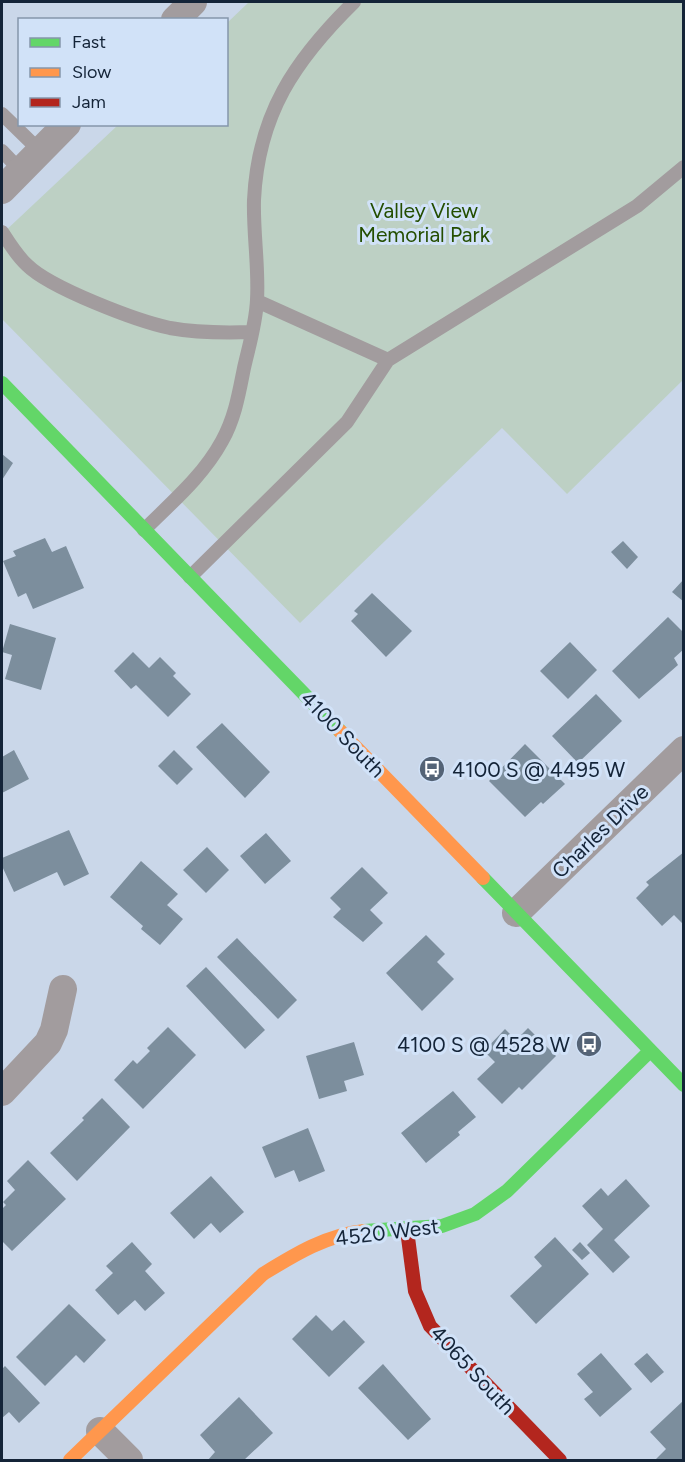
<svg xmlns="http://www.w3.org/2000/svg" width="685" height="1462" font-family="Figtree,sans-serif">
	<rect width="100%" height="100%" fill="#cad7e9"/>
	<!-- green -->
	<path fill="#bdd0c4" d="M249 2H683V380L567 494 502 428 300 623 2 319V234L118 125 226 124 227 23Z"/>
	<!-- building -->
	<path fill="#7c8e9d" d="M2 454 13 463 2 480Z
		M45 538 52 552 66 546 84 588 33 609 26 593 18 597 3 561 16 556 13 551Z
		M623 541 638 557 627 569 611 552Z
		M684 579V602L672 592Z
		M372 593 412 631 386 657 351 621 358 614 354 611Z
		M668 617 684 633V649L674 658 678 665 639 699 612 671Z
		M10 624 56 638 41 690 5 679 12 655 2 652Z
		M570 642 597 670 568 699 540 671Z
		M133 652 149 668 160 657 176 673 173 676 191 694 168 717 136 685 131 689 114 671Z
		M596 694 622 721 578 763 552 736Z
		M222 723 270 772 245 798 196 747Z
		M525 744 565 784 543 804 541 802 525 817 489 781Z
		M14 750 29 779 2 793V757Z
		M174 750 193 769 177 785 158 766Z
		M69 830 89 874 64 886 57 872 14 892 2 866V858Z
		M266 833 291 861 265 884 240 856Z
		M207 847 229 870 206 893 183 870Z
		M684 852V925L674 915 662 926 636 898 649 885 646 882Z
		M141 861 178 894 167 905 183 919 160 945 141 929 143 926 110 897Z
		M362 867 388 893 370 910 383 923 363 942 333 917 341 909 330 898Z
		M426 935 445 954 437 962 454 979 422 1011 386 973Z
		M237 938 297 1000 278 1019 217 957Z
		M206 967 265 1030 245 1049 186 986Z
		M168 1027 196 1055 143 1109 114 1080 133 1060 137 1064 150 1051 147 1048Z
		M528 1028 556 1056 522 1090 519 1087 502 1104 477 1079 495 1062 484 1051 505 1029 516 1040Z
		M354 1042 364 1075 344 1081 347 1091 319 1099 306 1056Z
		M453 1091 476 1117 458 1132 460 1135 426 1163 401 1133Z
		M102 1098 130 1127 77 1181 50 1153 84 1120 82 1118Z
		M308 1128 325 1171 299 1182 294 1170 275 1178 262 1147Z
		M28 1160 66 1199 12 1251 2 1241V1209L6 1205 3 1202 15 1190 7 1181Z
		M211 1176 244 1212 220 1233 211 1223 194 1239 170 1213Z
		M626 1179 650 1206 614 1240 630 1257 613 1273 587 1245 603 1229 582 1206 601 1188 608 1196Z
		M555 1237 589 1274 536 1324 510 1296 542 1266 534 1257Z
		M132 1242 152 1264 145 1271 165 1293 145 1311 135 1300 118 1315 95 1290 113 1273 106 1266Z
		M580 1242 590 1253 582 1260 572 1250Z
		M69 1304 106 1340 84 1363 76 1355 45 1386 16 1357Z
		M316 1315 332 1331 344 1320 365 1342 329 1377 292 1339Z
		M601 1353 632 1389 600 1417 584 1399 593 1392 577 1374Z
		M647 1353 664 1372 651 1383 634 1364Z
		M383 1364 431 1419 408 1440 358 1388Z
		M5 1366 40 1403 19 1423 9 1412 2 1418V1369Z
		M239 1397 273 1433 244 1460H208L215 1452 200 1435Z
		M684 1400V1460H655L666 1449 650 1432Z"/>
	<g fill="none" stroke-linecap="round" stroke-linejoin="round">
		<!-- lane -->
		<path stroke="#a29c9e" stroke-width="14" d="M2 114 40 151
			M2 151 21 171
			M2 232C9 243 17 256 27 265 50 288 137 321 170 328 198 333 224 333 252 332
			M257 301 388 360
			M144 530C172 502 203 476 222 441 235 418 239 393 244 368 249 346 256 323 257 300 259 267 253 233 254 200 258 114 295 60 354 2
			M190 577 347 422 388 360 637 206 684 167"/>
		<!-- street -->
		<path stroke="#a29c9e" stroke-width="28" d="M175 20 193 2
			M2 190 67 124
			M516 913 684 750
			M2 1092 48 1043 54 1030 63 989
			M100 1431 129 1460"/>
		<!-- fast -->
		<path stroke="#63d668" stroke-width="14" d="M2 383 340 731
			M483 878 684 1085
			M364 1231 442 1226 475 1214 507 1191 650 1051"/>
		<!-- slow -->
		<path stroke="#ff974d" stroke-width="14" d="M340 731 483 878
			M70 1460 263 1274C294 1255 326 1235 364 1231"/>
		<!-- jam -->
		<path stroke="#b3261e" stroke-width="14" d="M407 1230 415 1291 430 1326 560 1460"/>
	</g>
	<!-- icons -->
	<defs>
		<g id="bus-disc" transform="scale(1.35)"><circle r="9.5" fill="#546376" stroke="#d1e2f8"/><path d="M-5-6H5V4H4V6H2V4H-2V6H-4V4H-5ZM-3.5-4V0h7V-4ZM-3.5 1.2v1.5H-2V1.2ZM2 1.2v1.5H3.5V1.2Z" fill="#fff"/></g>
	</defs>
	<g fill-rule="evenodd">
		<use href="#bus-disc" x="432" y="769"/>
		<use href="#bus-disc" x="589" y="1044"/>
	</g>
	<g text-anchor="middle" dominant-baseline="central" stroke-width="6" stroke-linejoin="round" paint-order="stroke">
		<!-- park labels -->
		<g font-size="21" fill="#244e00" stroke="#d1e2f8">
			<text x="424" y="210">Valley View<tspan x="424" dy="24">Memorial Park</tspan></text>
		</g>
		<!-- street labels -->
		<g font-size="21" fill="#142438" stroke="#d1e2f8">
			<text transform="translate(343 734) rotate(46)">4100 South</text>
			<text transform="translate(600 831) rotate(-44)">Charles Drive</text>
			<text transform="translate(387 1232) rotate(-7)">4520 West</text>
			<text transform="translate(473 1370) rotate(47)">4065 South</text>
		</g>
		<!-- poi labels -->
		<g font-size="21" fill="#142438" stroke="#d1e2f8" text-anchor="start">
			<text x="452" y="769">4100 S @ 4495 W</text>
			<text x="570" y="1044" text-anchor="end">4100 S @ 4528 W</text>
		</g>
	</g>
	<!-- border -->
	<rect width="685" height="1462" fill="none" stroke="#142438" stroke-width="6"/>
	<!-- legend -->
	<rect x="18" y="18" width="210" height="108" fill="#d1e2f8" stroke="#8596ab" stroke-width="1.5"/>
	<rect x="30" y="38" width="30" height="9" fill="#63d668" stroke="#8596ab" stroke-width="1.5"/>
	<text x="72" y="48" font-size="18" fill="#142438">Fast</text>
	<rect x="30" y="68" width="30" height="9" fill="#ff974d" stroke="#8596ab" stroke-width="1.5"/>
	<text x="72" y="78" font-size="18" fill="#142438">Slow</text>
	<rect x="30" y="98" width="30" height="9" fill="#b3261e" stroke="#8596ab" stroke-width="1.5"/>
	<text x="72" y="108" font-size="18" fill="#142438">Jam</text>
</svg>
